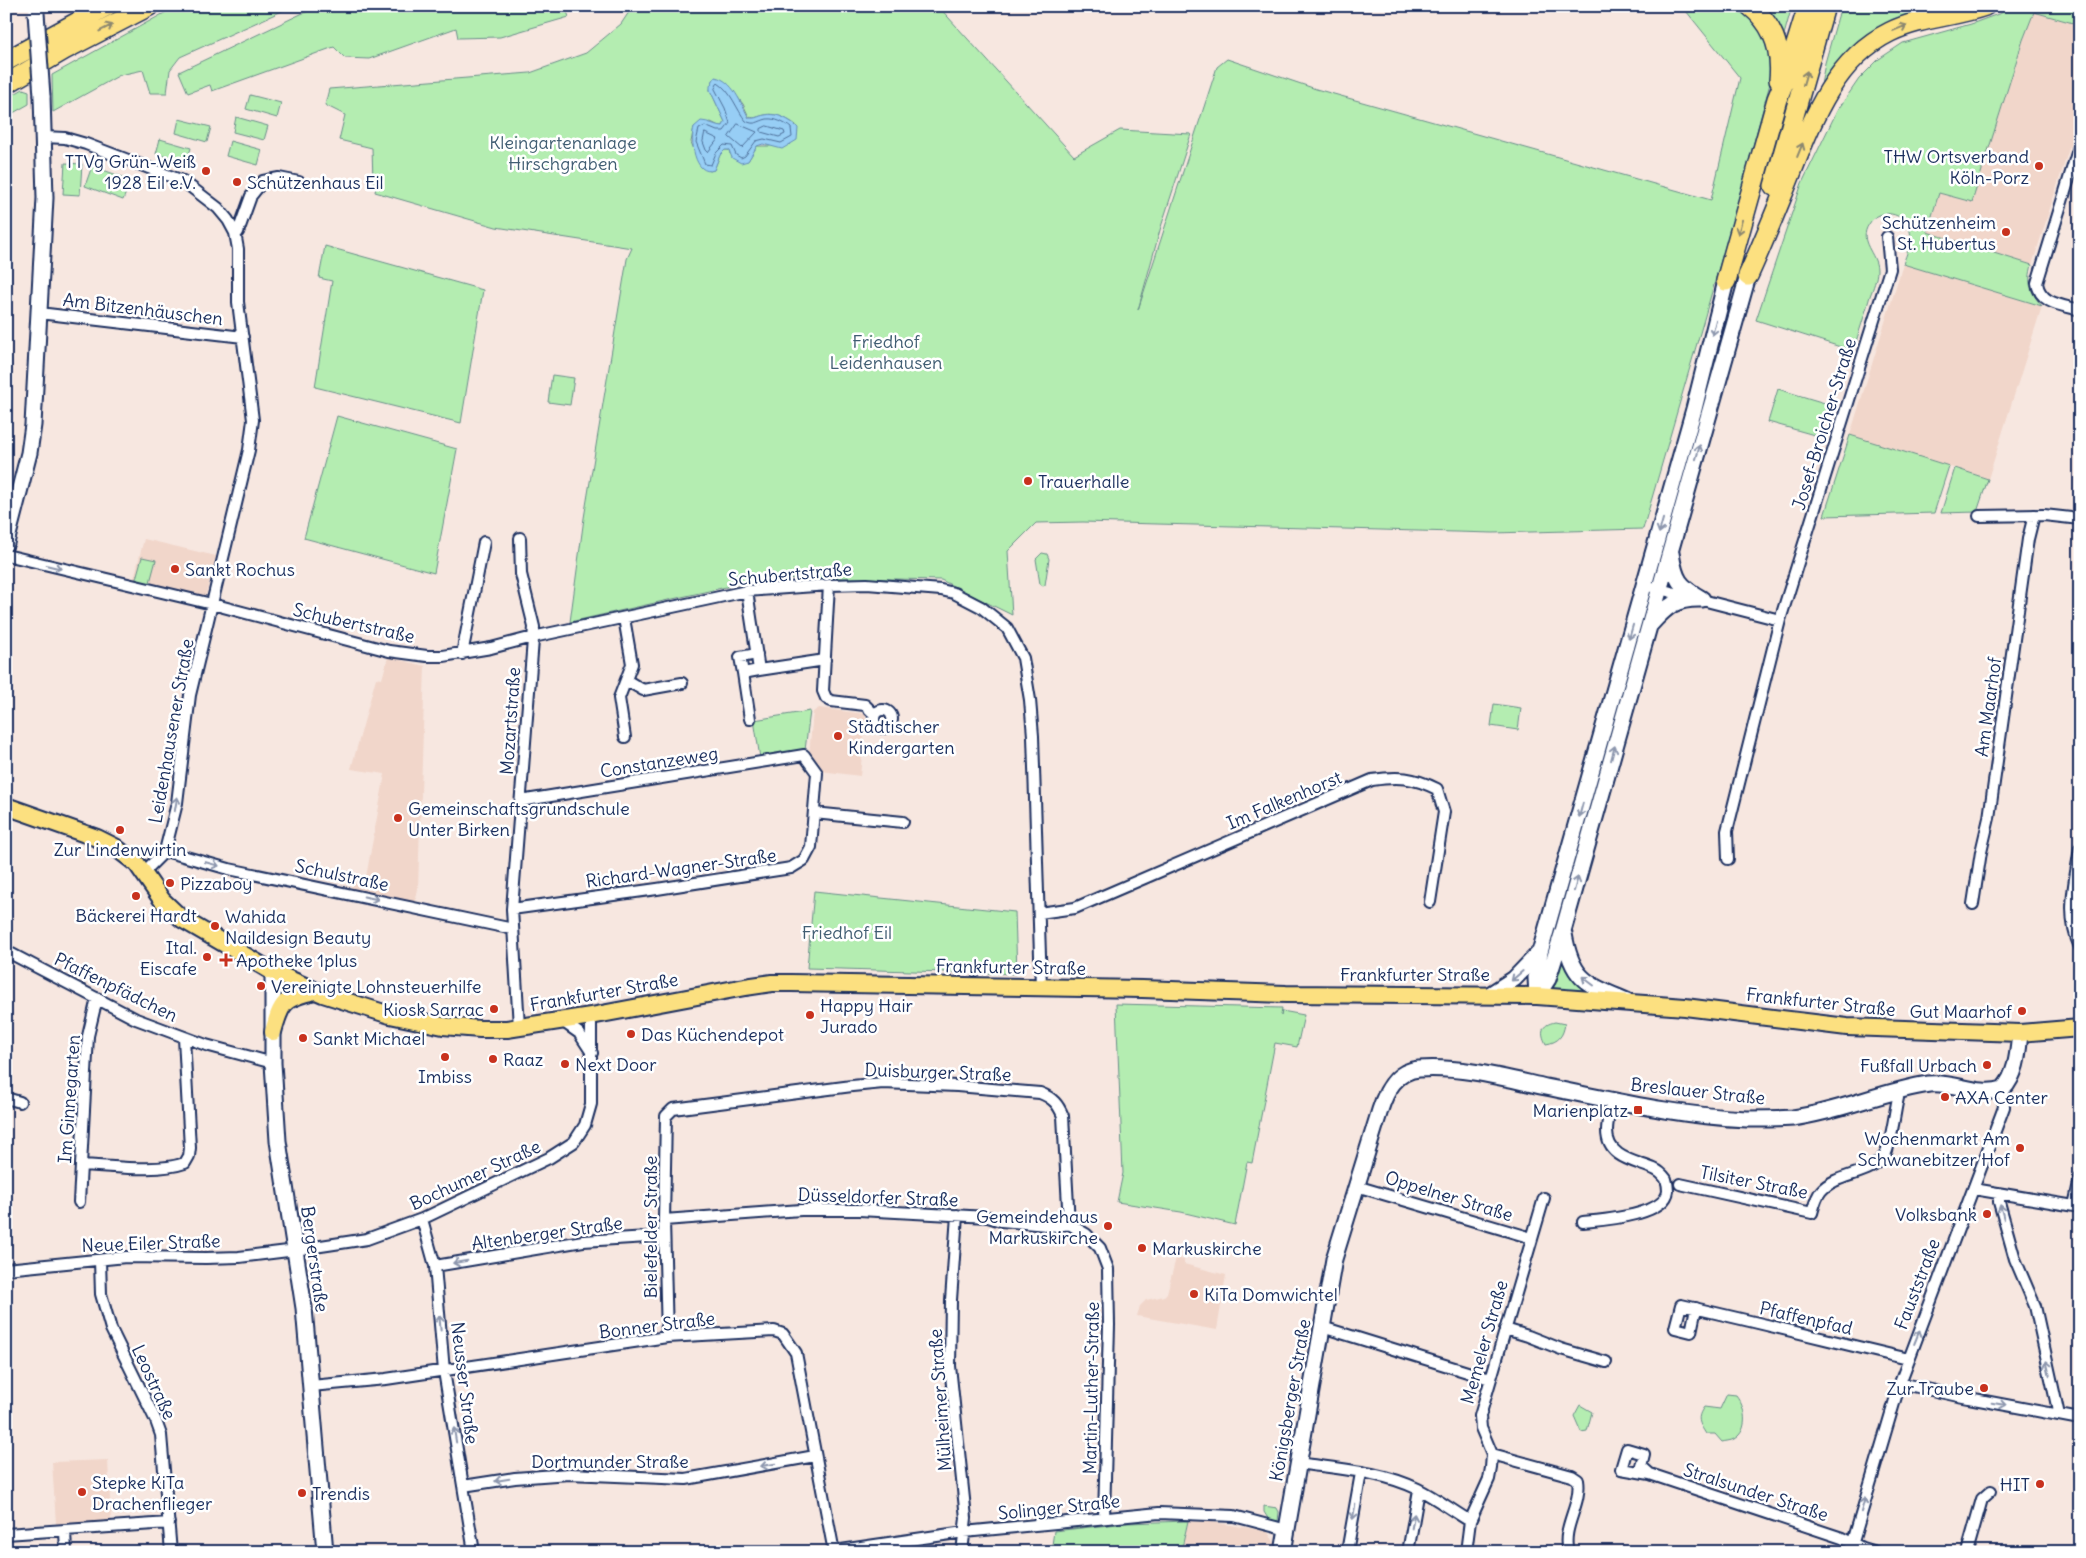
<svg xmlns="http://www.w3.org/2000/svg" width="2086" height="1558" font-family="Delius,sans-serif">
	<rect width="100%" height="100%" fill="#f7e7e0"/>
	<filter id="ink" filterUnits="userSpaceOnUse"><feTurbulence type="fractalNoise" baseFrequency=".02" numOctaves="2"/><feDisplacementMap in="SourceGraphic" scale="10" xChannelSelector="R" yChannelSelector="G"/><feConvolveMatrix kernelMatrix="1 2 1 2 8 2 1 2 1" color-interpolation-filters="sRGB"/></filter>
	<g filter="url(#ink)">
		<!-- built -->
		<path fill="#f1d6ca" d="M2034 11 2080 25V114L2032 265 1927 233 1939 193 1971 202 2023 40Z
			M1903 264 2042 306 1988 479 1850 435Z
			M144 539 216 556 206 595 200 598 133 582Z
			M388 657 425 666 418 889 415 903 351 889 355 876 366 877 385 774 351 769 376 678 382 679Z
			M819 708 866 714 860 776 821 771 809 755 813 712Z
			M1176 1258 1184 1260V1264L1226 1275 1217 1330 1137 1316 1140 1306 1146 1300 1164 1296 1167 1293Z
			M108 1460 111 1521 56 1524 52 1462Z
			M1188 1521 1212 1522 1267 1531 1277 1546 1276 1552H1181Z"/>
		<!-- green -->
		<path fill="#b4edb1" stroke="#688e88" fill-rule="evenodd" d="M177 6H293L180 57 170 70 167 93H150L143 70 120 75 53 112 52 75Z
			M325 6H565L569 17 500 37 458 38 456 28 369 59 345 58 334 47 212 91 210 85 188 93 179 72 303 13Z
			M633 6H938L1074 156 1120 130 1191 134 1160 230 1138 310 1217 67 1227 59 1316 89 1711 200 1740 78 1682 6 1740 7 1757 24 1769 52 1772 76 1734 216 1643 529 1493 533 1083 522 1036 523 1008 551 1012 615 941 580 849 578 762 579 570 622 584 518 627 259 632 248 496 227 375 192 377 183 373 182 372 148 339 140 345 115 325 105 329 89 530 73 586 53 621 24ZM712 81 728 85 743 104 749 117C756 119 758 116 765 115 775 112 788 119 796 125L797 136 770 146H757L748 161 730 154 729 150H725L720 155 714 170 710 171 701 167 691 142 694 127 711 122 719 126H723L725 122 710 90Z
			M1757 6H1792L1782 42Z
			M1841 6H1972L1915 18 1819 96 1825 63Z
			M2011 6H2080V25L2034 12 2023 40 1972 202 1939 193 1927 232 2032 265C2027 283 2030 292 2042 306L1903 264C1906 255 1913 241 1910 231 1905 212 1879 207 1869 224 1857 242 1877 253 1877 270 1877 279 1873 288 1870 296 1865 314 1859 332 1853 351L1756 320 1802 183 1837 111 1859 79 1879 59 1903 43 1971 24 2001 13Z
			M23 89 29 91V104L6 117V99Z
			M250 95 281 103 277 118 246 109Z
			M236 117 268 126 264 140 233 132Z
			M179 119 211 127 207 142 176 133Z
			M160 139 191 148 187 162 156 154Z
			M230 141 262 150 258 165 226 156Z
			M65 163 82 164 80 195 63 194Z
			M92 166 131 180 123 200 85 186Z
			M325 246 483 290 461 423 315 387 332 281 319 278Z
			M552 375 574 378 570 405 548 402Z
			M1778 389 1828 404 1818 436 1768 422Z
			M337 416 457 449 434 573 304 538Z
			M1850 435 1949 466 1934 513 1824 516Z
			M1955 468 1988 479 1977 512 1941 513Z
			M1042 553 1047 554 1049 559 1045 585 1043 586 1040 584 1036 559Z
			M142 557 156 560 149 586 135 582Z
			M1646 603 1649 604 1543 979 1540 978Z
			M1494 704 1521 708 1518 730 1491 726Z
			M810 711 805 750 760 758 754 720Z
			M814 891 1015 912 1017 974 807 968Z
			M1561 953 1592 991 1549 989Z
			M1116 1004 1282 1008 1281 1016 1282 1011 1304 1015 1297 1047 1275 1043 1252 1163 1247 1162 1235 1225 1181 1212 1117 1202 1123 1173Z
			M1555 1022 1565 1024C1563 1036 1559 1042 1546 1044 1540 1032 1541 1025 1555 1022Z
			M1727 1394 1736 1395C1745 1406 1750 1430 1734 1439 1731 1441 1725 1441 1722 1442L1715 1434H1706C1699 1423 1696 1418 1704 1407L1720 1409Z
			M1580 1405 1592 1412 1587 1431 1581 1432 1574 1416Z
			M1264 1506 1277 1508 1279 1512 1278 1521 1269 1520 1264 1512Z
			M1188 1521 1181 1552H1051L1054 1531 1127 1523Z"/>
		<!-- water -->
		<path fill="#97cef5" stroke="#658eb9" d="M715 77C733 80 741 104 749 118 756 119 758 116 765 115 776 112 791 120 798 128L797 140 782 149 763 144 757 146 748 161 741 163 732 158 729 150H725L720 155 714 170C694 177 690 139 694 127L701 121C709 121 715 126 723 126L725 122 710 90V86Z"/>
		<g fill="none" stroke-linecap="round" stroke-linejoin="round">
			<!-- shore -->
			<path stroke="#4d6f9a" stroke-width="1" d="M718 83C732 92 736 109 746 121 755 126 758 121 767 119 775 118 785 123 791 128L792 137 781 143 764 139 756 141 745 156 741 158 736 155 732 146 724 145 716 153 711 165 705 164 696 142 699 129 705 126 717 131H724L730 123 725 108 715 89Z
				M738 124 757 132 742 148 729 137Z
				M767 126 784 131 785 134 779 137 761 132V129Z
				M705 133 718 139 708 152 706 150 703 142Z"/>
			<!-- street casing -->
			<g stroke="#1b2f5e" stroke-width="14">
				<path id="street" d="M44 137 65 138 86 144 183 181 218 208 228 220 235 233 238 249V302L253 420 249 450 190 695 177 803 165 851 144 872
					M2080 143 2037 283C2040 304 2062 305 2080 310
					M235 233 238 232 251 196 263 181 279 178 299 182
					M39 313 243 337
					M1979 516 2044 515 2080 519
					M6 555 212 604 389 651 427 656H443L491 648 533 637 747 591 829 585 867 584 941 590 954 593 981 607 1007 628 1023 658 1030 700 1033 736 1041 987
					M829 585 823 691 826 698 831 701 865 705 875 715
					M1644 585 1780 620
					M747 591 759 670 743 673 750 719
					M624 618 632 664 619 698 625 737
					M462 654 484 542
					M759 670 825 660
					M743 673 740 657 757 654
					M626 680 643 690 682 683
					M874 719a9 9 0 1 1 18 0a9 9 0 1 1-18 0Z
					M814 813 903 822
					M2080 848C2075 882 2065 915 2080 947
					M165 851 229 869 513 929
					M1728 859 1727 831 1780 620 1890 269 1887 237
					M1973 904 1981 852 1989 818 2028 539 2034 515
					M512 909 657 889 791 868 804 860 811 847 817 773 804 755 520 801
					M1039 913 1075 908 1372 780C1398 776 1413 777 1437 789L1444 812 1430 902
					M6 951 136 1019 206 1045 273 1063
					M562 1021 579 1033 592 1053
					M519 1027 512 909 534 627 521 574 520 538
					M6 1098 20 1102
					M81 1165C112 1166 156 1173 185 1163L189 1156 190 1148 184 1038
					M1680 1184 1812 1213C1814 1206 1816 1197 1821 1191 1836 1173 1871 1176 1885 1155 1891 1145 1895 1110 1898 1098L1896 1092
					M1356 1186 1532 1238
					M1974 1189 2080 1207
					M1999 1193V1202L2015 1259 2035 1306 2059 1415
					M79 1202 88 1036 97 998
					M2074 1206 2080 1178
					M957 1215 951 1300 950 1366 966 1518 962 1552
					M422 1219 435 1266 444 1371 474 1552
					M664 1220 801 1210H859L988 1217 1001 1221 1057 1226 1069 1224 1086 1234 1100 1248 1108 1269 1109 1325 1104 1518
					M1583 1222C1602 1220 1665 1216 1668 1191 1668 1187 1667 1182 1666 1179 1663 1175 1659 1171 1654 1169 1635 1161 1607 1158 1607 1131 1607 1121 1610 1110 1612 1100
					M100 1260 101 1294 111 1329 156 1421 161 1435 171 1552
					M435 1266 583 1241 664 1236
					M6 1269 126 1257 206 1258 239 1257 288 1251 367 1239 422 1219 549 1158 574 1142 585 1125 591 1104V1016
					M1696 1308 1691 1332 1675 1328 1681 1305C1756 1322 1832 1341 1908 1359
					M1322 1327 1490 1379
					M1505 1329 1528 1336 1561 1349 1606 1362
					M667 1337 664 1220 666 1116 673 1109 852 1086 883 1083 957 1086 1040 1093C1053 1098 1058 1104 1063 1116L1069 1224
					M1900 1383 1958 1396 2080 1419
					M311 1386 386 1379 667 1337 774 1331 783 1334 796 1353 834 1552
					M1492 1454 1572 1476 1578 1480C1582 1505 1561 1527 1568 1552
					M1298 1463C1338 1469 1381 1471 1418 1489 1436 1498 1453 1511 1470 1521
					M1650 1474 1621 1469 1627 1449 1644 1454 1641 1466 1650 1474 1842 1538 1862 1548 1875 1552
					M463 1486 515 1478 569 1474 686 1479 815 1456
					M65 1531 66 1552
					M6 1534 169 1523
					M834 1551 964 1532 1159 1513 1234 1516 1287 1530
					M1347 1552 1361 1473
					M1408 1552 1419 1490
					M1466 1552 1470 1521 1489 1479 1491 1468 1492 1454 1481 1428 1480 1416 1544 1198
					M1850 1552 1900 1383 2004 1107 2003 1089
					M1967 1552 1982 1499 1991 1491"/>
			</g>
			<!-- secondary casing -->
			<g stroke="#1b2f5e" stroke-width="19">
				<path id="secondary" d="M6 543 29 453 33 425 45 198 42 96
					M1671 553C1675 580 1679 586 1702 599
					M1650 625C1667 606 1676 598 1702 599
					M1564 934C1572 981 1587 984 1627 1001
					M273 972V1063L278 1141 304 1308 325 1552
					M1489 995 1514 979 1540 952
					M1537 996 1548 979 1563 931 1748 276
					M1537 996 1536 978 1540 952 1694 409 1726 281
					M1283 1552 1334 1259 1380 1110C1386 1091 1396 1071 1419 1069 1460 1066 1505 1078 1546 1087 1612 1100 1679 1116 1747 1119 1762 1119 1778 1119 1793 1118 1839 1112 1883 1091 1929 1084 1955 1081 1978 1097 2003 1089 2017 1074 2018 1052 2020 1033"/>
			</g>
			<!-- primary casing -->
			<g stroke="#1b2f5e" stroke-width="20">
				<path id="primary" d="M6 806 97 838 115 847 137 864 162 900 182 919 273 972 323 994 390 1015 443 1026 480 1029H507L591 1016 745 987 772 983H791L1142 989 1286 994 1537 996 1685 1007 1847 1027 2020 1033 2080 1028
					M273 1032C281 1002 284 998 315 991"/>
			</g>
			<!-- highway casing -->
			<g stroke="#1b2f5e" stroke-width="22">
				<path id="highway" d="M1750 6C1774 25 1782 50 1779 80
					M6 61 107 6
					M6 84 64 50 149 6
					M1774 186 1825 6
					M1748 276C1760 250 1771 223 1782 196 1807 136 1827 63 1890 32 1921 17 1954 17 1985 6
					M1726 281 1777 99 1786 77 1808 6"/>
			</g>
			<!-- street -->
			<use href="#street" stroke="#fff" stroke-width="10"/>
			<!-- secondary -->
			<use href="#secondary" stroke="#fff" stroke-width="15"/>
			<!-- primary -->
			<use href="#primary" stroke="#fce080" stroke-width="16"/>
			<!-- highway -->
			<use href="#highway" stroke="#fce080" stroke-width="19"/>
			<!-- secondary-bridge casing -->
			<g stroke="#1b2f5e" stroke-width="19" stroke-linecap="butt">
				<path id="secondary-bridge" d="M36 13 42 96"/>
			</g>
			<!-- secondary-bridge -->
			<use href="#secondary-bridge" stroke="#fff" stroke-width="15"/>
		</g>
		<!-- one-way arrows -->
		<defs><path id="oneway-shaft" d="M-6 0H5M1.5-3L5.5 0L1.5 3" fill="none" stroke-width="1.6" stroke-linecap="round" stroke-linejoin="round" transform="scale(1.25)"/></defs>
		<g stroke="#8c886f">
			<use href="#oneway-shaft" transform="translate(106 28) rotate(-27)"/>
			<use href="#oneway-shaft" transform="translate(1900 28) rotate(-23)"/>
			<use href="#oneway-shaft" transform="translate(1805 78) rotate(-74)"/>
			<use href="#oneway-shaft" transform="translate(1800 150) rotate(-68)"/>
			<use href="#oneway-shaft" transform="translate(1740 227) rotate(106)"/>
		</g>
		<g stroke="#8d97ae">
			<use href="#oneway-shaft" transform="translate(1714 328) rotate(104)"/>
			<use href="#oneway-shaft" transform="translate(1698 452) rotate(-74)"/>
			<use href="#oneway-shaft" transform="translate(1661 526) rotate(106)"/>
			<use href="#oneway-shaft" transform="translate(54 567) rotate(13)"/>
			<use href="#oneway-shaft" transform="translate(1631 632) rotate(106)"/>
			<use href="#oneway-shaft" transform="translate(1613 753) rotate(-75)"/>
			<use href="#oneway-shaft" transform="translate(176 804) rotate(-80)"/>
			<use href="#oneway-shaft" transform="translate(1581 810) rotate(105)"/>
			<use href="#oneway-shaft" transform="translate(212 864) rotate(15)"/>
			<use href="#oneway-shaft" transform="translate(1576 884) rotate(-74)"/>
			<use href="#oneway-shaft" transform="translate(371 898) rotate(12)"/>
			<use href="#oneway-shaft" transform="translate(1517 976) rotate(139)"/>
			<use href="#oneway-shaft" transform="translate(1588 981) rotate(-143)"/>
			<use href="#oneway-shaft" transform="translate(2002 1212) rotate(-105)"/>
			<use href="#oneway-shaft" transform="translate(460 1262) rotate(171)"/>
			<use href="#oneway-shaft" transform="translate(440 1323) rotate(-95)"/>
			<use href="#oneway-shaft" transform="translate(1917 1337) rotate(-68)"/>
			<use href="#oneway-shaft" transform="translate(2048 1368) rotate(-103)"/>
			<use href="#oneway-shaft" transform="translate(1999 1404) rotate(10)"/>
			<use href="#oneway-shaft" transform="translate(455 1435) rotate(-99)"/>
			<use href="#oneway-shaft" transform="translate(768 1465) rotate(170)"/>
			<use href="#oneway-shaft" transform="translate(502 1480) rotate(171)"/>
			<use href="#oneway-shaft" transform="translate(1863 1505) rotate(-74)"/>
			<use href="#oneway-shaft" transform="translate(1354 1512) rotate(100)"/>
			<use href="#oneway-shaft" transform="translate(1413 1521) rotate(-80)"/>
		</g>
	</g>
	<!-- markers -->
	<g fill="#c8321e" stroke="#fff" stroke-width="2">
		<circle cx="2039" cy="166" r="5"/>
		<circle cx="206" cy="171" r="5"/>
		<circle cx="237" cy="182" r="5"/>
		<circle cx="2006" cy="232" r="5"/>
		<circle cx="1028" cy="481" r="5"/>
		<circle cx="175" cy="569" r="5"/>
		<circle cx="838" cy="736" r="5"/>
		<circle cx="398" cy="818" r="5"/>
		<circle cx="120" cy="830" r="5"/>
		<circle cx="170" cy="883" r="5"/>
		<circle cx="136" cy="896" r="5"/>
		<circle cx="215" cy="926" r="5"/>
		<circle cx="207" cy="957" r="5"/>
		<path d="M223.5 952.5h5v5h5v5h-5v5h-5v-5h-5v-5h5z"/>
		<circle cx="261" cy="986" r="5"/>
		<circle cx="494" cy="1009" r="5"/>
		<circle cx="2022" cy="1011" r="5"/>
		<circle cx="810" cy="1015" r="5"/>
		<circle cx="631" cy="1034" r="5"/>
		<circle cx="303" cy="1038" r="5"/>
		<circle cx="445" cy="1057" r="5"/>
		<circle cx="493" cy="1059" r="5"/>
		<circle cx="565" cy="1064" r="5"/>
		<circle cx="1987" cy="1065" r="5"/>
		<circle cx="1945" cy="1097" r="5"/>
		<rect x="1633" y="1105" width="10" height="10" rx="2.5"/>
		<circle cx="2020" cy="1148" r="5"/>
		<circle cx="1987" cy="1214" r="5"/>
		<circle cx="1108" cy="1226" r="5"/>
		<circle cx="1142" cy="1248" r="5"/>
		<circle cx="1194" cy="1294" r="5"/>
		<circle cx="1984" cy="1388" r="5"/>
		<circle cx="2040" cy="1484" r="5"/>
		<circle cx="82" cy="1492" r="5"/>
		<circle cx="302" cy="1493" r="5"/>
	</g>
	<g text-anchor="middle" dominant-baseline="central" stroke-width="5" stroke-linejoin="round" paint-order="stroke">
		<!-- park labels -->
		<g font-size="18" fill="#415e73" stroke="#fff">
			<text x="563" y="142">Kleingartenanlage<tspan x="563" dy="21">Hirschgraben</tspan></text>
			<text x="886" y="341">Friedhof<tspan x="886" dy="21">Leidenhausen</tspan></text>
			<text x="847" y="932">Friedhof Eil</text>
		</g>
		<!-- poi labels -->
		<g font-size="18" fill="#1b2f5e" stroke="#fff" text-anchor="start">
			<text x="2029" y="156" text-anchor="end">THW Ortsverband<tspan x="2029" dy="21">Köln-Porz</tspan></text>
			<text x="196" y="161" text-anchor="end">TTVg Grün-Weiß<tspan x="196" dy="21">1928 Eil e.V.</tspan></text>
			<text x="247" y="182">Schützenhaus Eil</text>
			<text x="1996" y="222" text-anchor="end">Schützenheim<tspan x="1996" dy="21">St. Hubertus</tspan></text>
			<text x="1038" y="481">Trauerhalle</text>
			<text x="185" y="569">Sankt Rochus</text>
			<text x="848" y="726">Städtischer<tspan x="848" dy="21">Kindergarten</tspan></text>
			<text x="408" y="808">Gemeinschaftsgrundschule<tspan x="408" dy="21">Unter Birken</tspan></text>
			<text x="120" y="849" text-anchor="middle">Zur Lindenwirtin</text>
			<text x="180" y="883">Pizzaboy</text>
			<text x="136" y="915" text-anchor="middle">Bäckerei Hardt</text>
			<text x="225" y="916">Wahida<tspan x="225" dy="21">Naildesign Beauty</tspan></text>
			<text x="197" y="947" text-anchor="end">Ital.<tspan x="197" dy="21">Eiscafe</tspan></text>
			<text x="236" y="960">Apotheke 1plus</text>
			<text x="271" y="986">Vereinigte Lohnsteuerhilfe</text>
			<text x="820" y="1005">Happy Hair<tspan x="820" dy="21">Jurado</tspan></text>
			<text x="484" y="1009" text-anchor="end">Kiosk Sarrac</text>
			<text x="2012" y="1011" text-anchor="end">Gut Maarhof</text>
			<text x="641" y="1034">Das Küchendepot</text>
			<text x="313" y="1038">Sankt Michael</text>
			<text x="503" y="1059">Raaz</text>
			<text x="575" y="1064">Next Door</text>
			<text x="1977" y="1065" text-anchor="end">Fußfall Urbach</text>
			<text x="445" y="1076" text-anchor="middle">Imbiss</text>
			<text x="1955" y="1097">AXA Center</text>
			<text x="1628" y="1110" text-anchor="end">Marienplatz</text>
			<text x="2010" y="1138" text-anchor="end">Wochenmarkt Am<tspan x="2010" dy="21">Schwanebitzer Hof</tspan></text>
			<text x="1977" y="1214" text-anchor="end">Volksbank</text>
			<text x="1098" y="1216" text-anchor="end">Gemeindehaus<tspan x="1098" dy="21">Markuskirche</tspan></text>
			<text x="1152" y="1248">Markuskirche</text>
			<text x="1204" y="1294">KiTa Domwichtel</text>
			<text x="1974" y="1388" text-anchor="end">Zur Traube</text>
			<text x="92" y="1482">Stepke KiTa<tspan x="92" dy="21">Drachenflieger</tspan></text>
			<text x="2030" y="1484" text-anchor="end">HIT</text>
			<text x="312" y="1493">Trendis</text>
		</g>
		<!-- street labels -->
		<g font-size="18" fill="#1b2f5e" stroke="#fff">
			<text transform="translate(143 309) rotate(7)">Am Bitzenhäuschen</text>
			<text transform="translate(1824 424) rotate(-73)">Josef-Broicher-Straße</text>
			<text transform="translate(790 574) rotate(-5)">Schubertstraße</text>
			<text transform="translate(354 623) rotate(13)">Schubertstraße</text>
			<text transform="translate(1988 707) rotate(-82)">Am Maarhof</text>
			<text transform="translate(510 721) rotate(-86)">Mozartstraße</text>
			<text transform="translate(171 731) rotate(-80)">Leidenhausener Straße</text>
			<text transform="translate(659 762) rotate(-9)">Constanzeweg</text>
			<text transform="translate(1284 800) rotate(-23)">Im Falkenhorst</text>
			<text transform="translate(681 868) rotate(-8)">Richard-Wagner-Straße</text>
			<text transform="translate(342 875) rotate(12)">Schulstraße</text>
			<text transform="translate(1011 967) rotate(1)">Frankfurter Straße</text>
			<text x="1415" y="974">Frankfurter Straße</text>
			<text transform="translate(116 987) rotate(26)">Pfaffenpfädchen</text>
			<text transform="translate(604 992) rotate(-10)">Frankfurter Straße</text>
			<text transform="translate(1821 1002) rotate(6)">Frankfurter Straße</text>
			<text transform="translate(938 1072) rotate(2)">Duisburger Straße</text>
			<text transform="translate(1698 1091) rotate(6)">Breslauer Straße</text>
			<text transform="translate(69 1099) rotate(-86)">Im Ginnegarten</text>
			<text transform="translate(475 1175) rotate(-25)">Bochumer Straße</text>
			<text transform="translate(1754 1182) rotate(11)">Tilsiter Straße</text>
			<text transform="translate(1449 1196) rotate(17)">Oppelner Straße</text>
			<text transform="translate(878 1197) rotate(2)">Düsseldorfer Straße</text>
			<text transform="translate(650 1227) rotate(-90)">Bielefelder Straße</text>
			<text transform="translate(547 1233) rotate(-8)">Altenberger Straße</text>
			<text transform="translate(151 1243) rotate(-2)">Neue Eiler Straße</text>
			<text transform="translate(315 1259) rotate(82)">Bergerstraße</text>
			<text transform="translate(1917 1284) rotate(-69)">Fauststraße</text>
			<text transform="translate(1806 1318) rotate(13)">Pfaffenpfad</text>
			<text transform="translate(657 1325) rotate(-7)">Bonner Straße</text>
			<text transform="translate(1484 1342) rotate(-74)">Memeler Straße</text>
			<text transform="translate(154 1382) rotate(65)">Leostraße</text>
			<text transform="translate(465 1383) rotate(83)">Neusser Straße</text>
			<text transform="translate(1091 1388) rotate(-89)">Martin-Luther-Straße</text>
			<text transform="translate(940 1400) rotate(-94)">Mülheimer Straße</text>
			<text transform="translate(1290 1400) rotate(-80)">Königsberger Straße</text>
			<text x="610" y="1461">Dortmunder Straße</text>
			<text transform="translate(1756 1492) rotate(18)">Stralsunder Straße</text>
			<text transform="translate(1059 1507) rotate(-6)">Solinger Straße</text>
		</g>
	</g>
	<!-- margin -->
	<rect width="2086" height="1558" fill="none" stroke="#fff" stroke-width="25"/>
	<rect x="12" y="12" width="2061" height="1533" fill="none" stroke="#1b2f5e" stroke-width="2" filter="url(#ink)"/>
</svg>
